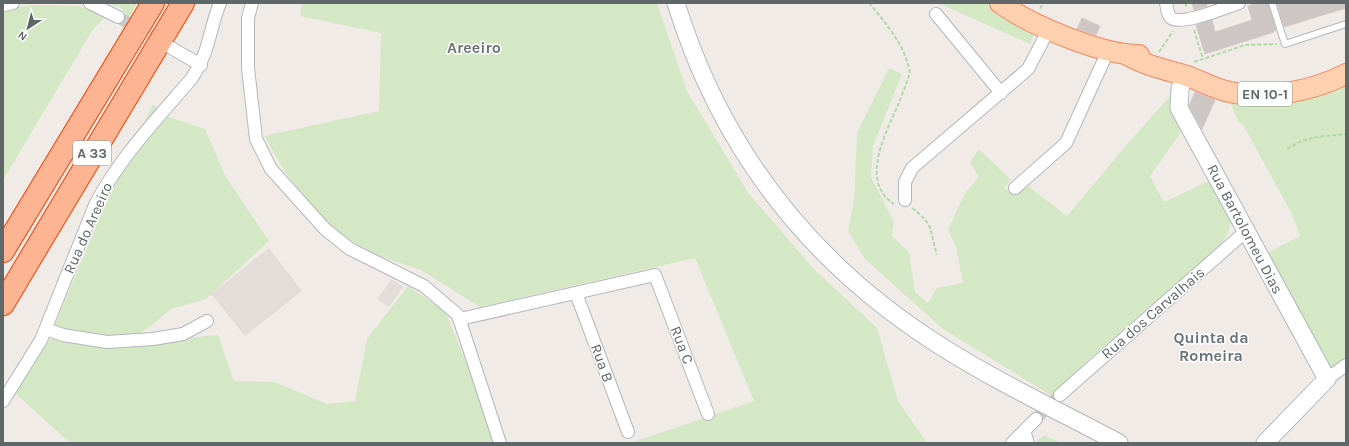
<svg xmlns="http://www.w3.org/2000/svg" width="1349" height="446" viewBox="0 0 1349 446" font-family="Karla,sans-serif">
<rect width="100%" height="100%" fill="#f1ebe8"/>
<path fill="#e4dcd9" d="M269 248 302 291 245 336 211 294Z
M392 279 403 287 389 307 377 299Z"/>
<path fill="#d4e8c5" d="M103 3H137L129 18 120 7Z
M302 3H657L687 91 749 194 813 268 877 328 898 401 927 443H630L754 401 695 258 480 307 421 270 373 254 329 227 285 172 264 136 379 111 381 33 300 16Z
M938 3H987L1000 13 1036 30 1030 44Z
M33 5 80 6 105 17 92 31 3 180V9Z
M889 68 902 74 873 146 871 177 894 222 892 236 909 252 915 292 928 303 937 288 963 283 956 247 948 230 965 193 979 177 970 162 979 149 1011 180 1004 188 1016 195 1028 186 1067 216 1129 142 1172 94 1180 120 1181 132 1150 176 1164 202 1211 180C1227 207 1240 214 1222 244L1087 361 1052 396 943 329 865 259 848 231 854 200 857 133Z
M1346 82V358L1329 371 1263 255 1300 236 1292 214 1242 123 1240 124 1226 94Z
M153 104 169 117 205 129 226 177 269 241 206 299 171 309 151 326 133 337 86 335 53 329 101 215Z
M408 286 445 311 484 406 495 443H70L15 393 52 336 112 345 218 335 234 381 274 382 327 404 355 401 367 339Z
M1044 435 1061 443H1035Z"/>
<path fill="#ccc6c5" stroke="#d6cac6" d="M1192 3H1206L1207 6 1194 10Z
M1257 3H1268L1276 30 1274 31V32L1205 54 1196 25 1212 20 1215 32 1252 20 1248 6Z
M1277 3H1346V8L1284 27Z
M1082 18 1100 26 1096 35 1077 29Z
M1195 92 1215 100 1202 129 1189 106Z"/>
<g fill="none" stroke-linecap="round" stroke-linejoin="round">
<path stroke="#cccac8" stroke-width="12" stroke-dasharray="12 6" stroke-linecap="butt" d="M118 17 165 44
M1036 419 1060 395"/>
<g stroke="#b3b8ba" stroke-width="8">
<path id="lane" d="M1272 3 1285 44 1346 24"/>
</g>
<g stroke="#b3b8ba" stroke-width="14">
<path id="street" d="M90 3 118 17
M252 3 248 18V68L256 139 271 169 325 229 350 249 424 286 458 315 500 443
M1166 3C1167 8 1167 14 1171 18 1182 26 1226 7 1239 3
M3 5 13 3
M936 14 1001 93
M166 45 201 65
M1015 188 1066 143 1108 51
M905 200V182L912 168 1028 69 1049 29
M576 293 628 432
M460 319 655 275 708 414
M46 329 63 335 107 342 153 339 183 334 207 321
M1327 379 1346 365
M1060 395 1245 232
M3 401 41 340 95 205C120 157 157 119 192 78 210 51 209 30 220 3
M1024 431 1028 443
M1012 443 1036 419"/>
</g>
<g stroke="#b2b8ba" stroke-width="19">
<path id="secondary" d="M676 3C721 149 810 263 939 345 997 382 1059 411 1119 443
M1184 75 1180 89 1179 108 1327 379 1265 443"/>
</g>
<g stroke="#f18a60" stroke-width="22">
<path id="primary" d="M1000 3C1030 25 1102 55 1139 55
M1127 55C1147 66 1163 69 1184 75 1200 80 1214 89 1230 92 1268 100 1312 91 1346 74"/>
</g>
<g stroke="#f84101" stroke-width="24">
<path id="highway" d="M3 251 153 3
M3 304 183 3"/>
</g>
<path stroke="#b0daa8" stroke-width="2" stroke-dasharray="4 2" stroke-linecap="butt" d="M869 3C886 23 906 47 910 73 906 84 902 95 898 105 886 133 859 181 894 204
M1185 3 1187 8
M1040 9 1043 3
M1194 30 1203 59
M1159 52 1173 31
M1194 62 1245 45 1277 44
M1287 149C1309 135 1321 137 1346 134
M912 208C935 225 929 230 937 255"/>
<use href="#lane" stroke="#fff" stroke-width="6"/>
<use href="#street" stroke="#fff" stroke-width="12"/>
<use href="#secondary" stroke="#fff" stroke-width="17"/>
<use href="#primary" stroke="#ffd0af" stroke-width="20"/>
<use href="#highway" stroke="#fdb493" stroke-width="22"/>
</g>
<g text-anchor="middle" stroke-width="3" stroke-linejoin="round" paint-order="stroke">
<g fill="#fff" stroke="#8f9595" stroke-width="1">
<rect x="1238" y="82" width="54" height="24" rx="3"/>
<rect x="73" y="141" width="38" height="24" rx="3"/>
</g>
<g font-size="14" font-weight="bold" fill="#5f6768">
<text x="1265" y="99">EN 10-1</text>
<text x="92" y="158">A 33</text>
</g>
<g font-size="15" fill="#5f6768" stroke="#fff">
<text transform="translate(88 228) rotate(-66)" y="5">Rua do Areeiro</text>
<text transform="translate(1245 229) rotate(62)" y="5">Rua Bartolomeu Dias</text>
<text transform="translate(1153 313) rotate(-41)" y="5">Rua dos Carvalhais</text>
<text transform="translate(682 345) rotate(69)" y="5">Rua C</text>
<text transform="translate(602 363) rotate(70)" y="5">Rua B</text>
</g>
<g font-size="16" font-weight="bold" fill="#6b7475" stroke="#fff">
<text x="474" y="53">Areeiro</text>
<text x="1211" y="343">Quinta da<tspan x="1211" dy="18">Romeira</tspan></text>
</g>
</g>
<rect width="1349" height="446" fill="none" stroke="#5f6768" stroke-width="8"/>
<g transform="translate(28 28) rotate(216)" stroke="#ffffff" stroke-width="3" paint-order="stroke">
<path d="M0-3L7 15L0 10L-7 15Z" fill="#5f6768"/>
<text y="-6" font-size="11" font-weight="bold" text-anchor="middle" fill="#5f6768">N</text>
</g>
</svg>
